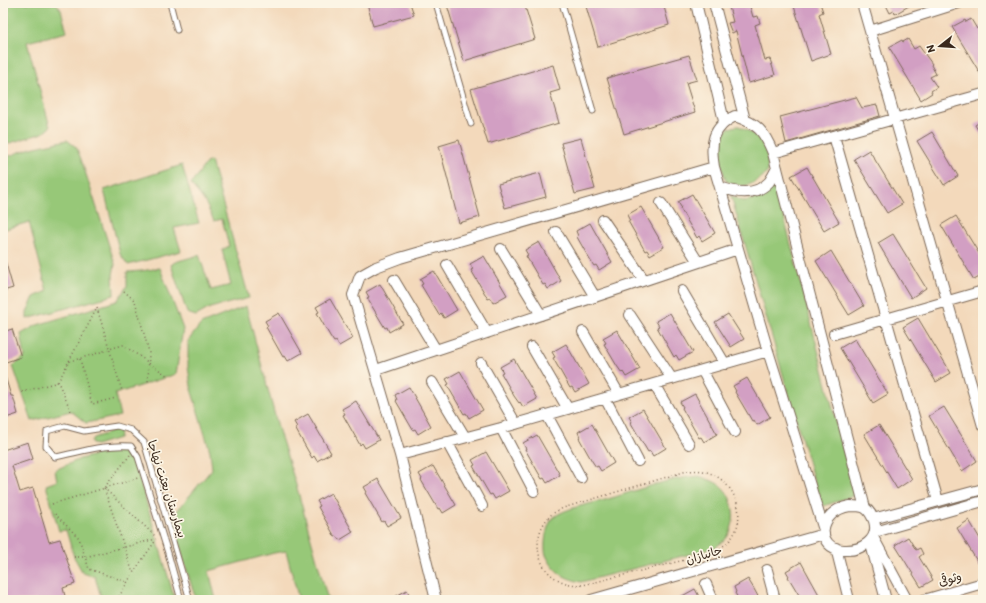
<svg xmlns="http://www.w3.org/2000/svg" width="986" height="603" viewBox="0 0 986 603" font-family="Itim,'Playpen Sans Arabic',sans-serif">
<rect width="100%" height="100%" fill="#fcf5e5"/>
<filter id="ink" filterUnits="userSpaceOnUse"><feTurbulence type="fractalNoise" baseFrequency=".025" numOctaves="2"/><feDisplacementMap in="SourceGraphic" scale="8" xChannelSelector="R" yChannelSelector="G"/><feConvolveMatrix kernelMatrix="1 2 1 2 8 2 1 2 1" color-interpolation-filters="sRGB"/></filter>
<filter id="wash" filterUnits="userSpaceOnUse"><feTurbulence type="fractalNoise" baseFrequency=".012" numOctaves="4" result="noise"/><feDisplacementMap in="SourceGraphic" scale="16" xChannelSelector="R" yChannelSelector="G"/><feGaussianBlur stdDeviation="0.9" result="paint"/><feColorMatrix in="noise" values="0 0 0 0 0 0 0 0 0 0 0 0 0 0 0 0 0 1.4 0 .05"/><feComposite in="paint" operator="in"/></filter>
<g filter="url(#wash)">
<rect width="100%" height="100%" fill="#f3d9bb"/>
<path fill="#97c878" stroke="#69794b" d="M3 3H56L61 10 67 32 27 42 50 127 43 133 3 145Z
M739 126C762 137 770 147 767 173 753 185 744 190 726 181 722 167 712 138 729 128 732 127 736 126 739 126Z
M67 140 76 147 81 159 115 264 113 275 114 295 27 319V312L34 297 47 291 29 222 3 230V158L31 148Z
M211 161 249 298 210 308 196 316 187 313 171 265 175 262 199 255 211 290 231 285 222 250 229 246 222 219 214 221 205 202 191 184 206 163Z
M182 165 199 223 174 228 181 251 128 265 120 254 104 190Z
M775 182 855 495 824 506 820 502 731 196C735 197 739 200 743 201 756 201 768 191 775 182Z
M160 268 183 329 176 374 115 394 120 416 86 423 71 411 32 421 13 366 25 357 21 334 37 325 117 301 127 286V272L141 271Z
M246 306 279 431 297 488 328 600H299L286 551 274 553 209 571 216 600H196L176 535V512L212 469 210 451 192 392 188 367V341L201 324Z
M117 430 120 432 119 438 96 445 92 444 91 441 93 438Z
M117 449 128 451 139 477 175 600H102L95 577 83 573 74 557 66 530 59 531 46 485 57 481 55 470 80 459Z
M699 476C707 479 718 482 724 489 736 503 737 527 724 541 721 543 717 546 714 548L581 582C563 578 554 572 546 555 543 547 546 525 553 518 564 508 590 504 605 500 636 491 667 478 699 476Z"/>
<g id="blocks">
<path fill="#d29fc3" d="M367 3H410L414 15 373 26Z
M453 3H524L535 39 464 61 447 5Z
M585 3H663L669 25 598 47Z
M728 3H749L753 17 758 16 760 23 755 25 765 60 770 59 775 75 749 83 736 31 732 33 728 23 733 22Z
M793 3H820L823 12 819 14 831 54 811 61Z
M885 3H914L895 14 894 11 890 13Z
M971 19 977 29 983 25V78L952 27 965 20 966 22Z
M908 39 914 49 919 46 932 64 931 65 936 74 930 77 937 87 931 91 932 93 921 100 889 47 902 40 903 42Z
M689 55 697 80 686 83 695 112 624 134 607 78Z
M553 65 560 90 550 93 559 123 488 144 471 89Z
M856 97 862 108 877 105 880 116 786 143 780 117Z
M983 120V138L975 125Z
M932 132 958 176 944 185 917 141Z
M581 138 595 189 575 194 561 143Z
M459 140 480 217 459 223 439 146Z
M869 150 902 204 887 213 854 159Z
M807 167 839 222 824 231 791 176Z
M540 173 546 197 505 208 498 184Z
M692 194 715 233 702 241 699 236 697 238 680 208 681 207 678 202Z
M641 207 664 247 650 255 647 250 645 251 628 221H630L627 215Z
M956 216 983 260V275L974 280 941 225Z
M590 223 612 262 599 270 596 265 594 266 590 260 577 237 578 236 576 231Z
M893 234 926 288 911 298 878 243Z
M539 242 561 281 548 289 545 284 543 285 526 256 528 255 525 250Z
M831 251 864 306 849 315 816 261Z
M484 256 507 295 493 303 490 298 488 299 471 270 473 269 470 264Z
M3 260H5L13 288 3 291Z
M434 271 457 310 444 318 441 313 439 315 421 285 423 284 420 279Z
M380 284 403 324 389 332 387 327 385 328 367 298 369 297 366 292Z
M330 299 353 338 339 346 336 341 334 342 330 336 317 313 319 312 316 307Z
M279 313 302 353 288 361 285 356 283 357 279 350 266 327 268 326 265 321Z
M670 313 693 352 679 360 676 355 674 357 657 327 659 326 656 321Z
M728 314 744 339 731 347 715 322Z
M918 318 951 373 936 382 903 327Z
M12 329 21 357 3 363V332Z
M617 330 640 369 626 377 623 372 622 373 617 366 604 344 606 343 603 338Z
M855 339 888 394 873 403 840 348Z
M566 344 589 384 575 392 572 387 570 388 553 358 555 357 552 352Z
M514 359 537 399 523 407 520 402 519 403 514 396 501 373 503 372 500 367Z
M460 371 483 410 469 418 466 413 464 414 447 385 449 384 446 379Z
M5 376 11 396H13L18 414 3 419V377Z
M747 378 770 417 757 425 754 420 752 421 748 414 735 392 736 391 733 386Z
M409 387 431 426 418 434 415 429 413 430 396 401 397 400 395 395Z
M695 394 717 434 704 442 701 437 699 438 682 408 683 407 680 402Z
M356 401 379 440 365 448 362 443 360 445 343 415 345 414 342 409Z
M944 407 977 461 962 471 929 416Z
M643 409 666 448 653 456 650 451 648 452 631 423 632 422 629 417Z
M308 414 331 453 317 461 314 456 312 458 295 428 297 427 294 422Z
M592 424 614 463 601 471 598 466 596 467 592 461 579 438 580 437 578 432Z
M879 425 912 479 897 489 864 434Z
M537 435 560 475 547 483 544 478 542 479 538 472 525 449H526L523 443Z
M28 442 33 459 12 466 20 492 33 488 49 542 60 539 75 584 63 588 66 600H3V450Z
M486 452 509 491 495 499 492 494 490 495 473 466 475 465 472 460Z
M433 466 456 505 443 513 440 508 438 509 434 502 421 480 422 479 419 474Z
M378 479 401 518 387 526 384 521 382 522 365 493 367 492 364 487Z
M331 493 353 532 340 540 337 536 335 537 318 507 320 506 317 501Z
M969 520 983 544V571L957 528Z
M908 537 916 550 920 548 923 554 919 557 933 580 921 587 895 545Z
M801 562 817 591 822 600H802L790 580 788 577 789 576 786 571Z
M748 579 754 589 760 600H739L735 593 736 592 734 587Z
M695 589 701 600H675Z
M407 590 412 600H389Z"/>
</g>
</g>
<g filter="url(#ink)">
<use href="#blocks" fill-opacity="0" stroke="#7b6755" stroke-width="1"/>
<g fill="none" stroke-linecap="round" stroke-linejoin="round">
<g stroke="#7b6755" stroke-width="7">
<path id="lane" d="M170 3 177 30
M436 3 471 124
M562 3 593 111
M181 600 168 553 138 457 131 446C104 444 81 452 55 457L46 446 47 431 65 426 84 431 117 426 131 430 144 442 190 600"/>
</g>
<g stroke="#7b6755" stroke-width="12">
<path id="street" d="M696 3 724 121
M714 3 745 120
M862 3 983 426
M870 31 959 3
M834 136 938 501
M773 153 983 94
M720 187C736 193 756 196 769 182 772 178 775 172 777 168
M661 203 698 262
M603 220 644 280
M556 232 595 297
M501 249 541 315
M447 265 487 333
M394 280 436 350
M682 291 725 364
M630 315 672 379
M583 332 619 394
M834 334 983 291
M532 347 568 409
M481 363 516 424
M376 370 738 249
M702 370 735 432
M432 382 465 437
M654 384 689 444
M605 398 638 461
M547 415 581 478
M501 428 534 491
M447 442 482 506
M400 455 501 428 768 351
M850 506C855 506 861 506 865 508 870 511 872 516 874 521 880 540 861 551 844 550 815 549 817 511 850 506Z
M873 519 983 489
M823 527 768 351 714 167C710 144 712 127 735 116 758 124 764 131 773 153L865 508
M875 532 983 501
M873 537 907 600
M870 541 886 600
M836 548 849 600
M767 570 775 600
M706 584 713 600
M436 600 400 455 353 295 360 276 376 267 400 258 714 167
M591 600 824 534
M924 600 983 583"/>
</g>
<path stroke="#7b6755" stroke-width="1.5" stroke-dasharray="1 3" stroke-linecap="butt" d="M124 291 135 301 149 352 148 383
M97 308 122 391
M80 359 92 404 116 398
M69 361C88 357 105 350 123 345L168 376
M58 382 97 308
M22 392 58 382 71 411
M130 455 104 488 133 573
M687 471C692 471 698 470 703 471 733 477 751 516 729 541 722 548 715 551 705 555L583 585C574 585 566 584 559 580 534 568 531 532 552 514 555 512 559 510 563 508Z
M104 488 155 536
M52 504 138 478
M55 514 79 538 89 569 127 582
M74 557H85L156 539
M117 600 133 573 156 540"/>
<use href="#lane" stroke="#fff" stroke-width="5"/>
<use href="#street" stroke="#fff" stroke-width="10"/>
</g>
</g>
<g text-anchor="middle" stroke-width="3.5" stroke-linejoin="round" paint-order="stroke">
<g font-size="12" fill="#3b2a1e" stroke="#fcf5e5">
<text transform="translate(167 489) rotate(72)" y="4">بیمارستان بعثت نهاجا</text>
<text transform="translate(704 555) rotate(-16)" y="4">جانبازان</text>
<text transform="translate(950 579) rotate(-16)" y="4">وثوقی</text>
</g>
</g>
<rect width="986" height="603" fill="none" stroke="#fcf5e5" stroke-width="16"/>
<g transform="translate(940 46) rotate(253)" stroke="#fcf5e5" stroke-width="3" paint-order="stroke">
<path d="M0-3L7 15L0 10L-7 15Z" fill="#3b2a1e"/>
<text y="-6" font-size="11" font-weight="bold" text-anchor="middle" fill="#3b2a1e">N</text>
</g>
</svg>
